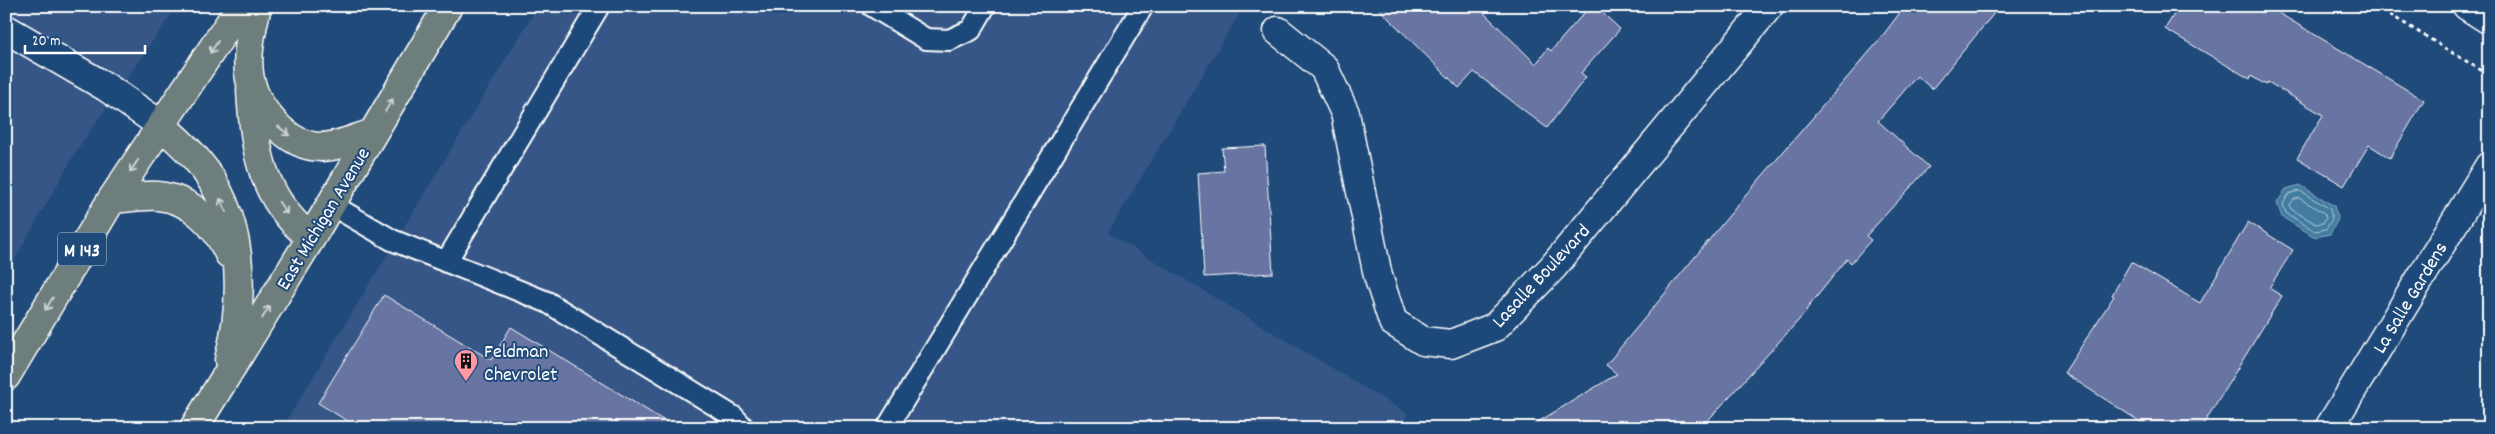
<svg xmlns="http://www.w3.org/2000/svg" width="2495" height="434" viewBox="0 0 2495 434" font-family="Dekko,sans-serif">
<rect width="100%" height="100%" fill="#1f4a7a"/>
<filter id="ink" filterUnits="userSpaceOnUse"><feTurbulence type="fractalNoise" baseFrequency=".02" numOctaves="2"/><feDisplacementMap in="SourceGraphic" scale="10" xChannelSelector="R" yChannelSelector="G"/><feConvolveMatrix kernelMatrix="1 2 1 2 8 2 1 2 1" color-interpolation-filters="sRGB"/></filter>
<g filter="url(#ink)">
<path fill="#355786" d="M6 6H177L77 150 6 275Z
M538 6H1244L1108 233 1408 414 1400 428H282Z"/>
<path fill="#437ba0" stroke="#8eb0c6" d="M2300 185 2334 206 2338 219 2330 234 2315 237 2282 217 2277 203 2286 189Z"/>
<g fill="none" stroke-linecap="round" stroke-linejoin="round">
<path stroke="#b4cad9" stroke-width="1" d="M2300 191 2330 209 2332 219 2326 229 2315 231 2286 213 2283 204 2289 194Z
M2299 198 2324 213 2326 218 2323 223 2316 224 2291 209 2290 205 2293 200Z"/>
</g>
<path fill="#6775a2" stroke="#fff" d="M1376 6H1477L1536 64 1548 48 1551 51 1590 6H1595L1620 29 1581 73 1586 77 1547 128 1474 72 1459 88Z
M1905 6H2000L1932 89 1917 76 1878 121 1929 167 1866 236 1871 240 1851 263 1847 259 1806 310 1807 311 1701 428H1528L1617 374 1606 365 1746 195 1877 43Z
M2179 6H2267L2424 100 2390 158 2369 145 2344 186 2297 158 2323 115 2268 82 2266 85 2251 76 2250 79 2165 29Z
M1265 146 1273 273 1204 277 1198 173 1224 171 1222 148Z
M2248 222 2293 250 2269 288 2282 296 2201 428H2150L2064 373 2114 296 2112 295 2131 262 2200 303Z
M384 295 491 360 511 327 676 428H359L318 403Z"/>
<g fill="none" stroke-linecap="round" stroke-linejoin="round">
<g stroke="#fff" stroke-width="24">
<path id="lane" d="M872 6 926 39 949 40 971 30 985 6
M330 204 392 240 547 302 734 417 744 428
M446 262 599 6
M887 428 1143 6"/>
</g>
<g stroke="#fff" stroke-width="31">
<path id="street" d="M2467 6 2489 20
M6 29 106 87 161 125
M1278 31 1324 68 1345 113 1378 276 1393 322 1423 341 1451 344 1495 327 1553 267 1769 6
M2329 428 2489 166"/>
</g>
<g stroke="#fff" stroke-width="31">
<path id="primary" d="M257 6C252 28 245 57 250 79 256 109 288 147 321 147 338 147 356 138 373 133
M251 90C254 150 262 199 311 238
M161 125C173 136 186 147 197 160 244 215 246 293 229 360
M112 199C127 198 143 195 158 196 192 199 216 225 229 254
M6 376 112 199 241 6
M194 428 311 238 448 6"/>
</g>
<path stroke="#fff" stroke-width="3" stroke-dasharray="4 4" stroke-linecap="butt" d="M2376 6 2489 75"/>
<use href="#lane" stroke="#1f4a7a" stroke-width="20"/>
<use href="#street" stroke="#1f4a7a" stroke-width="28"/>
<use href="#primary" stroke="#6d7e7c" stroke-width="28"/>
</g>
<defs><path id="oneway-shaft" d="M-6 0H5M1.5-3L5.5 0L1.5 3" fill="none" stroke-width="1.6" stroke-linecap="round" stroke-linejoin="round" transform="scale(1.25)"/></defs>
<g stroke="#ccd2d1">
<use href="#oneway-shaft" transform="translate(214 47) rotate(124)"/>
<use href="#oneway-shaft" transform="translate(389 105) rotate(-59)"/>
<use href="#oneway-shaft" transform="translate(284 131) rotate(38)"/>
<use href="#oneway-shaft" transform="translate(134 166) rotate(124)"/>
<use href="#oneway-shaft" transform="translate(223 205) rotate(-114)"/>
<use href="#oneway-shaft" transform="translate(283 208) rotate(55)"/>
<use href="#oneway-shaft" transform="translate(49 304) rotate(121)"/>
<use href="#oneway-shaft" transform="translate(266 312) rotate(-59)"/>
</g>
</g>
<defs>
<g id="building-pin" transform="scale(1.25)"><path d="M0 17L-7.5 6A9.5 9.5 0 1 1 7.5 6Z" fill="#ff9aa2" stroke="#1f4a7a"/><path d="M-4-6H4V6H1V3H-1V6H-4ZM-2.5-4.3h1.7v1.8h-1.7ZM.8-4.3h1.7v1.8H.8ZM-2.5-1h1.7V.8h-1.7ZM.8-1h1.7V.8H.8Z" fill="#111"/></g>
</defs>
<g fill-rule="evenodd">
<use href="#building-pin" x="466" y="361"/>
</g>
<g text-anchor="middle" stroke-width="4" stroke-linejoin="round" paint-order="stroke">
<rect fill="#1f4a7a" stroke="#bcc9d7" stroke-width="1" x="58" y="232.5" width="48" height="33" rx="4"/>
<g font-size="19" font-weight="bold" fill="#fff">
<text x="82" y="256">M 143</text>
</g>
<g font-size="20" fill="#fff" stroke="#1f4a7a">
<text transform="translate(322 218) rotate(-59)" y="7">East Michigan Avenue</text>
<text transform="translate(1540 275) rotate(-47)" y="7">Lasalle Boulevard</text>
<text transform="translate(2409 297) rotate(-59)" y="7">La Salle Gardens</text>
</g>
<g font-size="20" fill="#fff" stroke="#1f4a7a" text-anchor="start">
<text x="484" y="357">Feldman<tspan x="484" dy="23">Chevrolet</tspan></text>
</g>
</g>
<rect width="2495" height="434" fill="none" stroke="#1f4a7a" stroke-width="25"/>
<rect x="12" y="12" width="2470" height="409" fill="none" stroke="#fff" stroke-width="2" filter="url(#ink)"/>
<path d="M25 45v8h120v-8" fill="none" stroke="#ffffff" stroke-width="2.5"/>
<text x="32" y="45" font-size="15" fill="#ffffff" stroke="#1f4a7a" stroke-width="4" paint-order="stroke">20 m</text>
</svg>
